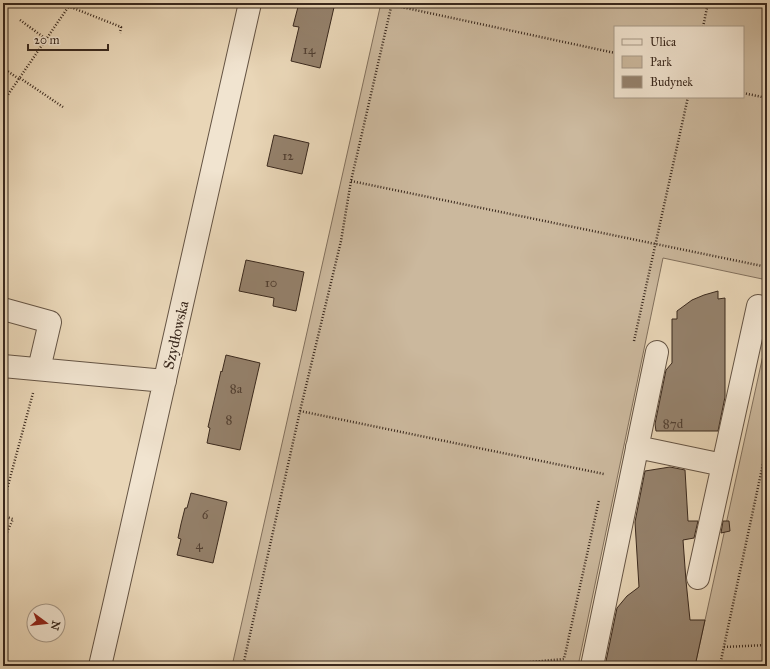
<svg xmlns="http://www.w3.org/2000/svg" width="770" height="669" viewBox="0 0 770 669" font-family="'IM FELL Great Primer',serif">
<rect width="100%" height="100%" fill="#e9d6b7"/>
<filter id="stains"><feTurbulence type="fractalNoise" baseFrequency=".005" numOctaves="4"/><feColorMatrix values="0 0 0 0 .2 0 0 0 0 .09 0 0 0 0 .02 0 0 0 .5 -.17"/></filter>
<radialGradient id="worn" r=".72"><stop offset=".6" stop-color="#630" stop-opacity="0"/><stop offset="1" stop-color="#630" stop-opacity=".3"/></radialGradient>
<path fill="#cbb89d" stroke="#82705d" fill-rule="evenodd" d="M381 3H767V280L663 258 578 666H232ZM615 27H743V97H615Z
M767 337V663L695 666Z"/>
<path fill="#95826d" stroke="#39281d" d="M299 3H335L320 68 291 61 299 27 293 26Z
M274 135 309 143 302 174 267 166Z
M246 260 304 272 296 311 273 306 274 298 239 291Z
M718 291V299L725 298V397L718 431H656L655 424 666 370 672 363V319H677V311L692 300 704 295Z
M226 355 260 363 240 450 207 443 210 428 208 427 221 371 222 372Z
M670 467 685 470 688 521H698L694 538 683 540 686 581 690 620H705L695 666H605L617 608 627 596 639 587 635 522 645 471Z
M191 493 227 502 213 563 177 555 181 539 178 538 181 524 185 508H187Z
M723 521H729L730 531 721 533Z"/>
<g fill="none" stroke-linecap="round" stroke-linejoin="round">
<g stroke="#655444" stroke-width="24">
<path id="minor" d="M3 309 50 322 39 369
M3 366 165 381
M637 447 723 465
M698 578 758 306
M100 666 115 601 250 3
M592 666 657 352"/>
</g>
<path stroke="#39281d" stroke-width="2.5" stroke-dasharray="1 2" stroke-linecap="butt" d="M392 5 615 53
M68 6 121 27 120 33
M20 20 46 39
M703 27 708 3
M3 68 19 79
M20 78 63 107
M743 93 767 98
M3 102 71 3
M351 181 767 267
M634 341 688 97
M300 411 604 474
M3 504 33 393
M3 516 13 519 3 541
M724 647 767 645
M720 665 767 445
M243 666 300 411 341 241 351 181 392 3
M485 666 564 659 599 500"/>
<use href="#minor" stroke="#f1e4d0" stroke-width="22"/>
</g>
<g text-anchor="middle" stroke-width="4" stroke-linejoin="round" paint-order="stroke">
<g font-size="13" fill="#503e31">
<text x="309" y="54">14</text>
<text x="288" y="160">12</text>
<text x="271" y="287">10</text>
<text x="236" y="393">8a</text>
<text x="229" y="424">8</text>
<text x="673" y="428">87d</text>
<text x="205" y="519">6</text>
<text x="199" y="549">4</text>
</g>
<g font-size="15" fill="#39281d" stroke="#f1e4d0">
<text transform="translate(176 335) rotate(-77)" y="5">Szydłowska</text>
</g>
</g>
<rect width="770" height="669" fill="none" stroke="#e9d6b7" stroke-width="16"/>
<rect x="4" y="4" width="762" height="661" fill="none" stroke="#39281d" stroke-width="2"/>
<rect x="8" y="8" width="754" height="653" fill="none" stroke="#39281d"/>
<rect x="614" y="26" width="130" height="72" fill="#f1e4d0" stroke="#a79988"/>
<rect x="622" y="39" width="20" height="6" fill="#f1e4d0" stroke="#a79988"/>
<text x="650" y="46" font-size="12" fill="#39281d">Ulica</text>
<rect x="622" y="56" width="20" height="12" fill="#cbb89d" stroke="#a79988"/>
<text x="650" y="66" font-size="12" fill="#39281d">Park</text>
<rect x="622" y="76" width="20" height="12" fill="#95826d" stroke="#a79988"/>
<text x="650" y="86" font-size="12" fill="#39281d">Budynek</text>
<g transform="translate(46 623) rotate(105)"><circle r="19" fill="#f1e4d0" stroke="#a79988"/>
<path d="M0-3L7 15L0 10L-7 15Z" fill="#8f2418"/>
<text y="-6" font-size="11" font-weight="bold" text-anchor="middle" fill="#39281d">N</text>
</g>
<path d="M28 44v6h80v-6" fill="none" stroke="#39281d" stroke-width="2"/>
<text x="34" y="44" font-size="12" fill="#39281d" stroke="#f1e4d0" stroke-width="3" paint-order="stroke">20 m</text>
<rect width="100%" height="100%" filter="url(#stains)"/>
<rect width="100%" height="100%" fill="url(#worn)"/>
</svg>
